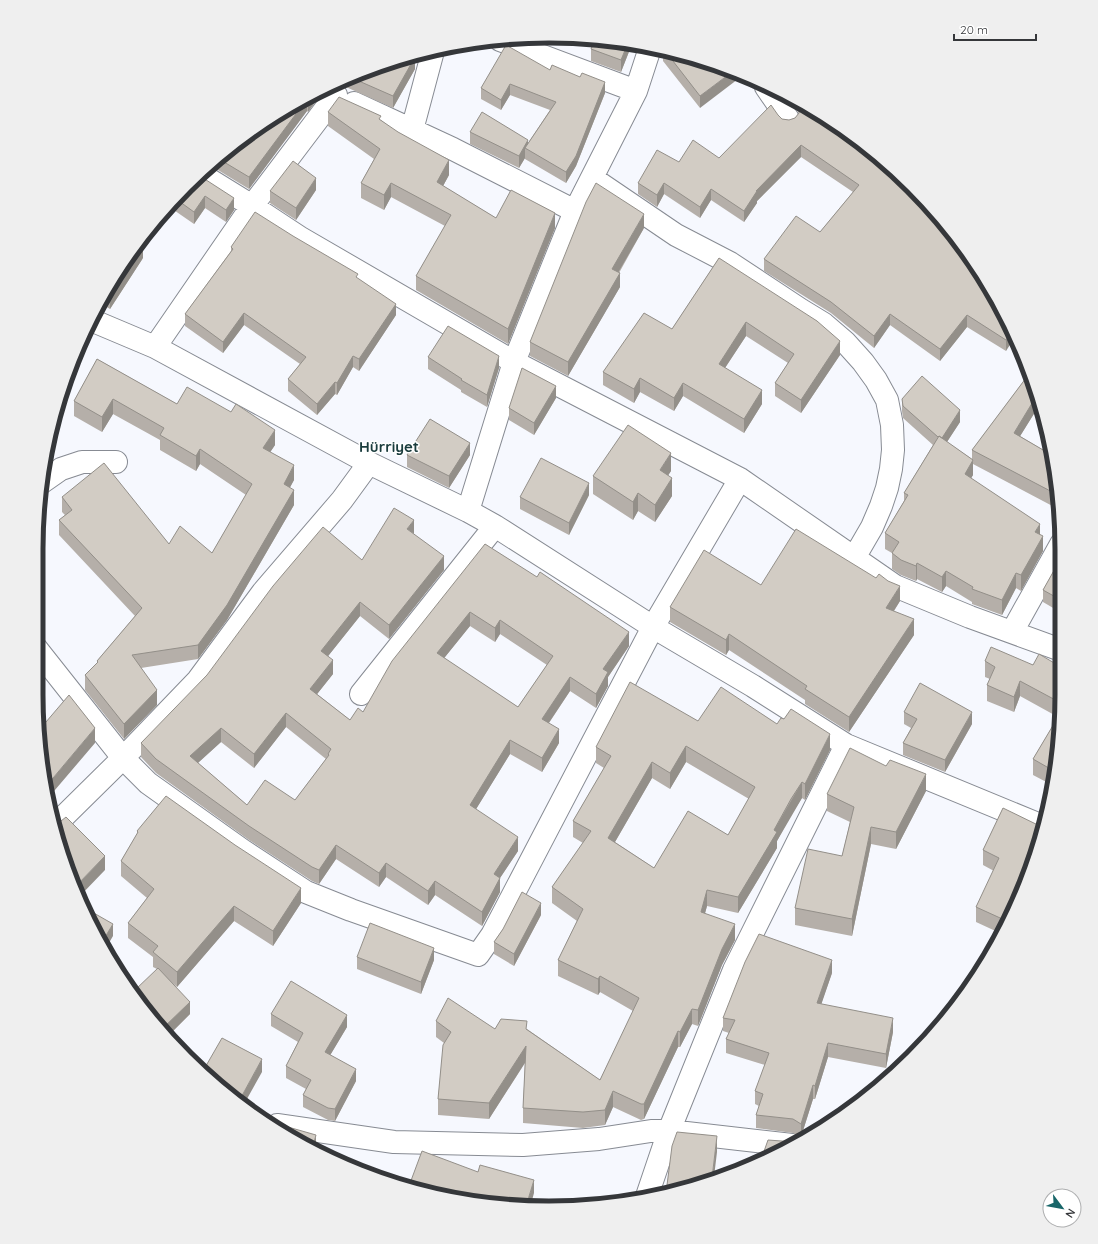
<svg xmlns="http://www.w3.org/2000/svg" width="1098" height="1244" viewBox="0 0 1098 1244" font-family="Quicksand,sans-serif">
<rect width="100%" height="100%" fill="#f6f8fe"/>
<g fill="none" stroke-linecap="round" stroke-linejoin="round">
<g stroke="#878b93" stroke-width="24">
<path id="minor" d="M500 40 636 91
M766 87 788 119
M354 103 453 149 575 211
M412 130 433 51
M202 175 252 206 299 237 514 362 740 479 895 586 970 617 1061 650
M592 178 676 235 730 263 801 310 824 324 845 342 863 362 876 380 887 400 892 425 893 450 891 469 887 488 881 506 872 527 854 558
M91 320 155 347 369 463 468 511 495 526 653 627 753 686 846 745 1045 827
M155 347 252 206 336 95
M41 483 61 469 82 462H116
M468 511 514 362 575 211 636 91 650 48
M1012 632 1061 544
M36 648 123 758 148 783 242 850 306 892 351 910 478 955 492 935 653 627 740 479
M361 694 495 526
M53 827 123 758 198 680 263 592 342 500 369 463
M277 1125 394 1142 523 1145 599 1139 651 1131H669L792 1145
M647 1196 669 1131 734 970 846 745"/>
</g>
<use href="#minor" stroke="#fff" stroke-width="22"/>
</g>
<path fill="#b5afa9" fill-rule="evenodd" d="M632 44 621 72 591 61V49Z
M663 51 714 63 700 108 663 61Z
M412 55 415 69 393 108 337 83Z
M550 70 605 93 576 166 566 183 525 159V158L519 168 470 144V132L528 143 550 110 510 95 501 110 481 99V88Z
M316 93V101L308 112 307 111 249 189 213 167V164L237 142Z
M788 97 805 105 1009 322 1006 351 967 327 940 361 890 325 874 348 831 313 764 271V259L820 232 853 192 801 157 757 201V203L744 222 711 200 700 218 664 194 657 207 638 194V183L679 162 719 158 778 115 782 119 789 120 795 118 799 113 798 112Z
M328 112 381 120 449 175 443 186 496 218 555 228 508 344 416 290V276L445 226 391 197 384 210 361 198V183L374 159 328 126Z
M200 176 234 210 226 222 205 208 194 224 168 206Z
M316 190 296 220 270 203V191Z
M644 228 619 273 620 287 568 376 530 356V342Z
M231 247 358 279 396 315 359 371 353 367 337 395 335 394 317 415 288 391V379L300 364 244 325 223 353 185 326V314L231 251Z
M143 258 110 309 100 303 105 292Z
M719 258 840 355 801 413 775 396V383L788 363 746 336 725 368 762 404 744 433 683 396 674 411 640 392 634 403 603 385V372L672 329Z
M428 357 499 368 487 407 461 392V390L428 369Z
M97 359 177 404 275 445 270 452 294 480 289 488 294 505 227 620 198 659 141 668 157 705 124 739 85 690V675L97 663V661L135 616 59 535V520L65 515 62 512V497L169 544 212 553 246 495 200 464 196 471 160 450V440L113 414 102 432 74 416V401Z
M1029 374 1040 404 1020 436 1050 454 1051 453 1060 510 973 464V475L971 478 1040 535 1043 551 1021 591 1016 588 1002 615 972 604V602L946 586 942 592 917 579 916 581 901 575 892 569V553L885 549V533L904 501V493L933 445 903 418 902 411V399L960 422 947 442 972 459V450Z
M556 398 534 435 509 420V408Z
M407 455H470L449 488 407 467Z
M671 471 668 475 672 496 655 522 638 511 633 520 593 494V476Z
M589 495 569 535 520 509V497Z
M414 534 444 570 389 639 360 616 328 656 333 674 317 694 350 720 363 712 485 544 629 646 608 677V686L596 708 570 691 549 723 559 743 542 772 510 754 476 809 518 851 500 878V892L482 926 435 895 428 905 386 877 379 887 336 859 319 884 312 881 249 840 156 773 141 757V743L362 560ZM470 626 495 642 500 634 547 665 518 707 444 658ZM286 727 326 759 295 800 247 805 198 763 221 742 254 768Z
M1061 558V632L1057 629V617L1060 612 1043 602V590Z
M761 585 900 601 894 611 914 635 849 732 805 704V700L729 650 726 655 670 622V607Z
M985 661 1061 667V729L1052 785 1033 775V759L1058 717 1020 696 1014 712 987 701V685L990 679 985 677Z
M904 712 972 724 945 772 903 755V743L911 728 904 724Z
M698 721 777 724 830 750 805 800 802 798 791 815 777 841V848L738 913 707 906 705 913 735 940 722 965 698 1026 692 1024 680 1047H678L644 1119 641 1120 613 1107 605 1125 583 1128 523 1123V1108L525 1063 489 1119 438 1115V1099L444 1043 436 1037V1021L495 1029H527L600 1080 633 1011 600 992 598 995 558 976V960L577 921 552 903V887L583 843 573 837V821L604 768 596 763V747ZM686 762 749 799 728 835 654 868 615 842 652 778 670 789Z
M926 791 896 849 871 844 852 936 795 925V908L842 856 850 822 827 811V794Z
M1003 808 1009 922 1002 934 976 922V907L994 871 983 865V850Z
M137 831 301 903 273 946 234 921 177 987 170 981 190 1014 167 1037 163 1033 157 969 153 967V957L128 938V923L147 898 121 876V861L137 834Z
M541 915 514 966 494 954V942L503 929Z
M357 957 434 960 421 994 357 969Z
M832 973 821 1004 893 1032 886 1068 828 1057 815 1099H813L801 1137 793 1133 756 1128V1115L759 1106 755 1104V1091L765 1065 726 1053V1039L729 1033 723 1031V1018Z
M271 1014 347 1027 330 1055 356 1081 335 1121 328 1120 303 1107V1095L306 1089 286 1078V1066L298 1042 271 1026Z"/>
<path fill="#938f89" d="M628 43 632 44 621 72V60Z
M415 57V69L393 108V96Z
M732 72 742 76 700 108V96Z
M605 82V93L576 166 566 183V172Z
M510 84V95L501 110V100Z
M316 93V101L308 112V100L310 96Z
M307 99V111L249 189V177Z
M528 140V150L525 148V158L519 168V156Z
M801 145V157L757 201V203L744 222V211L756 191Z
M449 160V175L437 197V182Z
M316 178V190L296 220V208Z
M391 183V197L384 210V195Z
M664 183V194L657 207V195Z
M711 189V200L700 218V207Z
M205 196V208L194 224V212Z
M234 198V210L226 222V210Z
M555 213V228L508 344V329Z
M644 214V228L612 283V269Z
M143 246V258L110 309V297Z
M620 273V287L568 376V362Z
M396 304V315L359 371V359Z
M244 313V325L223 353V342Z
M890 314V325L874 348V336Z
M967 315V327L940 361V349Z
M746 322V336L719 377V364Z
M1012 330 1015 337 1006 351V340Z
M840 341V355L801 413V400Z
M353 356V367L337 395V383Z
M499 356V368L487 407V395Z
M640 378V392L634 403V389Z
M335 382V394L317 415V404Z
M683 383V396L674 411V398Z
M556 386V398L534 435V423Z
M762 390V404L744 433V419Z
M1037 395 1040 404 1014 446V433Z
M113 399V414L102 432V417Z
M960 410V422L941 451V439Z
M275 430V445L263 463V448Z
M470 443V455L449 488V476Z
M200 449V464L196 471V456Z
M671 453V471L660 488V470Z
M973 460V475L965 489V474Z
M294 465V480L284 499V484Z
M672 478V496L655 522V505Z
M589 483V495L569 535V523Z
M294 490V505L227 620 198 659V645Z
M638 493V511L633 520V502Z
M414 520V534L407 529Z
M1040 524V539L1035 532Z
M1043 536V551L1021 591V575Z
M444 556V570L389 639V625Z
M917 563V579L916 581V566Z
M946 571V586L942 592V577Z
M1016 573V588L1002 615V600Z
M900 586V601L886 623V608Z
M360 602V616L321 665V651Z
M470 612V626L437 667V653Z
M914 619V635L849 732V717Z
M500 620V634L495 642V628Z
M629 632V646L608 677V686L596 708V694L603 669Z
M729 634V650L726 655V640Z
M333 660V674L310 703V689Z
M570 677V691L542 733V719Z
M1020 681V696L1014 712V697Z
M157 690V705L124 739V724Z
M972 712V724L945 772V760Z
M286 713V727L254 768V754Z
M95 728V743L49 797 48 784Z
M221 728V742L190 770V756Z
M559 729V743L542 772V758Z
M830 734V750L805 800V784Z
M510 740V754L470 819V805Z
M686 746V762L670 789V773Z
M652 762V778L608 854V838Z
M926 774V791L896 849V832Z
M802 782V798L777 841V848L738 913V897L774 830Z
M871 827V844L852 936V919Z
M518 837V851L500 878V892L482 926V912L494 874Z
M336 845V859L319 884V870Z
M105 856V870L79 897 76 886Z
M386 863V877L379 887V873Z
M435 881V895L428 905V891Z
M301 888V903L273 946V931Z
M707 890V906L701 928V912Z
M541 903V915L514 966V954Z
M234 906V921L177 987V972Z
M113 924V936L106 948 102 942Z
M735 924V940L722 965 698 1026V1010L722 949Z
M434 948V960L421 994V982Z
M832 960V973L817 1017V1003Z
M600 976V992L598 995V979Z
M190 1002V1014L167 1037 161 1030Z
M692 1009V1024L680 1047V1032Z
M347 1015V1027L325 1064V1052Z
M893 1018V1032L886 1068V1054Z
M678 1031V1047L644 1119V1104Z
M828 1043V1057L815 1099V1086Z
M526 1046V1061L489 1119V1103Z
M262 1059V1072L243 1106 238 1103Z
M356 1069V1081L335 1121V1109Z
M813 1085V1099L801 1137V1124Z
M613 1091V1107L605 1125V1110Z
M316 1135V1148L313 1146Z
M717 1136V1152L714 1177 712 1178Z
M534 1180V1193L531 1204 527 1203Z"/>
<path fill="#d2ccc4" stroke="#938f89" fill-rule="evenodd" d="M595 40H616L628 43 621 60 591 49Z
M506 45 550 70 552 65 580 77 582 73 605 82 576 156 566 172 525 148 556 102 510 84 501 100 481 88Z
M666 52 714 63 732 72 700 96Z
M412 55 415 57 393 96 352 78Z
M310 96 308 100 307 99 249 177 219 159 237 142Z
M339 97 381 116 379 119 398 132 449 160 437 182 496 218 511 190 555 213 508 329 416 276 451 215 391 183 384 195 361 183 380 149 328 112Z
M799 102 805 105 881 159 916 198 918 196 956 237 1009 322 1012 330 1006 340 967 315 940 349 890 314 874 336 831 302 764 259 796 216 820 232 859 185 801 145 756 191H757L744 211 711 189 700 207 664 183 657 195 638 183 657 150 679 162 693 140 719 158 771 105 778 115 782 119 789 120 795 118 799 113 800 107Z
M482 112 528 140 519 156 470 132Z
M293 161 316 178 296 208 270 191Z
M200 176 234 198 226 210 205 196 194 212 176 199Z
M596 183 644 214 612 269 620 273 568 362 530 342 586 202Z
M255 212 293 236 358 274 356 277 396 304 359 359 353 356 337 383 335 382 317 404 288 379 306 357 244 313 223 342 185 314 233 249 231 247Z
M140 244 143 246 110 297 104 294Z
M719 258 817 321 840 341 801 400 775 383 794 354 746 322 719 364 762 390 744 419 683 383 674 398 640 378 634 389 603 372 644 313 672 329Z
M448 326 499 356 487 395 461 380 462 379 428 357Z
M97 359 177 404 187 387 231 412 236 404 275 430 263 448 294 465 284 484 294 490 227 605 198 645 132 655 157 690 124 724 85 675 98 662 97 661 142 608 59 520 72 510 62 497 104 463 169 544 180 526 212 553 252 484 200 449 196 456 160 435 164 428 113 399 102 417 74 401Z
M522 368 556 386 534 423 509 408Z
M1029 374 1037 395 1014 433 1050 454 1051 453 1058 495 972 450Z
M922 376 960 410 942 438 939 436 938 437 903 406 902 399Z
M430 419 470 443 449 476 407 455Z
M628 425 671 453 660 470 672 478 655 505 638 493 633 502 593 476Z
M939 436 973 460 965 474 1040 524 1035 532 1043 536 1021 575 1016 573 1002 600 972 589 973 587 946 571 942 577 917 563 916 566 901 560 892 553 899 542 885 533 908 495 904 493Z
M541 458 589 483 569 523 520 497Z
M394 508 414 520 407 529 444 556 389 625 360 602 321 651 333 660 310 689 350 720 358 708 363 712 392 661 485 544 537 577 540 572 629 632 603 669 608 672 596 694 570 677 542 719 559 729 542 758 510 740 470 805 518 837 494 874 500 878 482 912 435 881 428 891 386 863 379 873 336 845 319 870 312 867 249 826 156 759 141 743 207 675 273 586 323 527 362 560ZM470 612 495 628 500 620 553 656 518 707 437 653ZM286 713 331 749 328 754 329 755 295 800 265 780 247 805 190 756 221 728 254 754Z
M796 529 876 578 879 574 888 581 900 586 886 608 914 619 849 717 805 689 807 686 729 634 726 640 670 607 704 550 761 585Z
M1061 558V600L1043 590Z
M1061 611V620L1057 617Z
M991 647 1033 665 1039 654 1061 667V703L1020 681 1014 697 987 685 995 667 985 661Z
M630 682 698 721 721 687 777 724 781 718 784 719 791 709 830 734 805 784 802 782 791 799 774 830 777 832 738 897 707 890 701 912 735 924 722 949 698 1010 692 1009 680 1032 678 1031 644 1104H641L613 1091 605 1110 583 1112 523 1108 526 1046 489 1103 438 1099 443 1045 451 1032 436 1021 448 998 495 1029 501 1019 527 1021 526 1029 600 1080 639 998 600 976 598 979 558 960 583 909 552 887 591 831 573 821 611 756 596 747ZM686 746 755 787 728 835 688 811 654 868 608 838 652 762 670 773Z
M920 683 972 712 945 760 903 743 917 719 904 712Z
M69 695 95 728 48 784 40 729Z
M1061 712V729L1054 771 1033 759Z
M850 748 886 766 890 760 926 774 896 832 871 827 852 919 795 908 808 849 842 856 854 807 827 794Z
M166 796 235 845 301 888 273 931 234 906 177 972 153 952 158 946 128 923 154 889 121 861 138 832 137 831Z
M1003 808 1044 828 1009 922 976 907 999 858 983 850Z
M66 817 105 856 76 886 53 828V824L56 825Z
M522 892 541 903 514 954 494 942 503 929Z
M92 912 113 924 102 942 89 922 88 919Z
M370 923 434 948 421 982 357 957Z
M759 934 832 960 817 1003 893 1018 886 1054 828 1043 815 1086 813 1085 801 1124 793 1119 756 1115 763 1094 755 1091 769 1053 726 1039 735 1020 723 1018 745 962Z
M158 968 190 1002 161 1030 135 990Z
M291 981 347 1015 325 1052 356 1069 335 1109 328 1108 303 1095 311 1080 286 1066 303 1033 271 1014Z
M222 1038 262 1059 238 1103 203 1071Z
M274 1123 316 1135 313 1146Z
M677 1132 717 1136 712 1178 682 1190 666 1193 672 1146Z
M768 1140 795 1142V1144L762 1157Z
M422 1151 478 1172 480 1165 534 1180 527 1203 449 1198 409 1186Z
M656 1193 663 1194 656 1195Z"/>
<g text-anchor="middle" stroke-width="3" stroke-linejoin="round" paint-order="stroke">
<g font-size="15" font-weight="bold" fill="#1a3c3d" stroke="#fff">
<text x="389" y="452">Hürriyet</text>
</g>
</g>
<path d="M0 0H1098V1244H0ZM549 43H549A506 506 0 0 1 1055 549V695A506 506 0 0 1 549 1201H549A506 506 0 0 1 43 695V549A506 506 0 0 1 549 43Z" fill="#efefef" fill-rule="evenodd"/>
<path fill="none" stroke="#35373a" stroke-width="5" d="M549 43H549A506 506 0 0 1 1055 549V695A506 506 0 0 1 549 1201H549A506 506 0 0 1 43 695V549A506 506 0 0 1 549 43Z"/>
<g transform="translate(1062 1208) rotate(122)"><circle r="19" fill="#ffffff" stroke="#aeafb0"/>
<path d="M0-3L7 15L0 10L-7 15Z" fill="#186669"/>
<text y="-6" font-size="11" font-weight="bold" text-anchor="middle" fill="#35373a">N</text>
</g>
<path d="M954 34v6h82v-6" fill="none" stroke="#35373a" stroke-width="2"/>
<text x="960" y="34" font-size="12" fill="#35373a" stroke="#ffffff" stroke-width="3" paint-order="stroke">20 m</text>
</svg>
